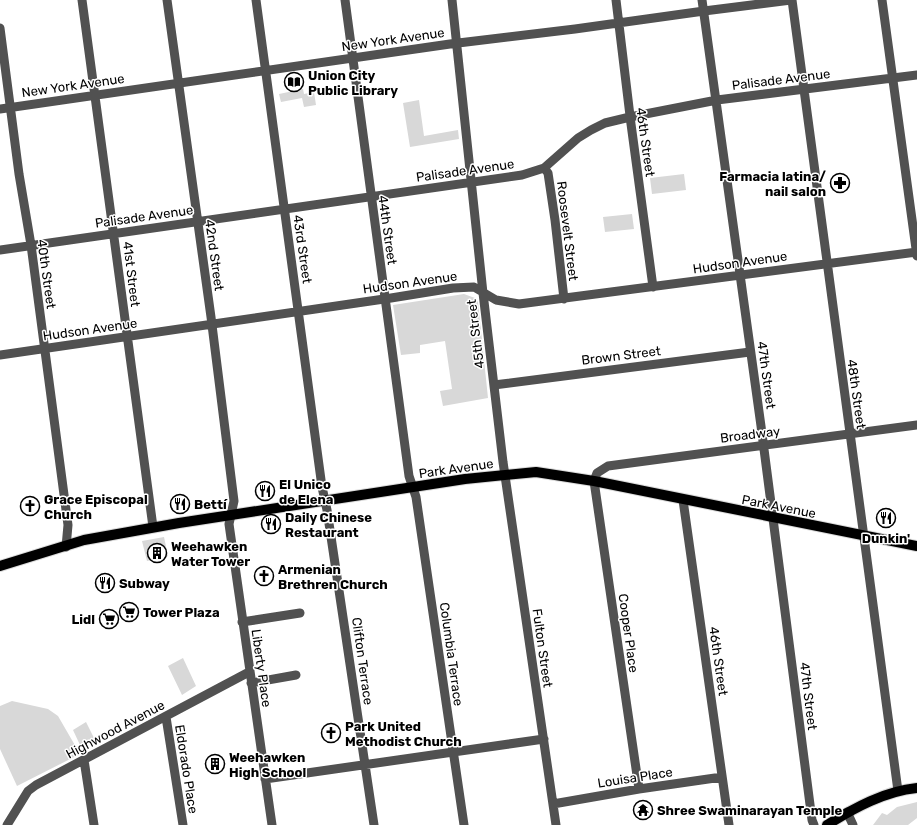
<svg xmlns="http://www.w3.org/2000/svg" width="917" height="825" viewBox="0 0 917 825" font-family="Rubik,sans-serif">
<rect width="100%" height="100%" fill="#fff"/>
<path fill="#d8d8d8" d="M303 89 304 94 314 92 316 105 304 107 302 98 281 102 279 94Z
M419 100 424 136 458 130 459 139 410 147 403 103Z
M684 174 686 190 652 194 650 178Z
M632 214 634 229 605 232 603 217Z
M464 294 475 298 478 302 488 398 443 406 440 391 452 389 445 341 420 345V353L401 355 393 305Z
M164 537 168 556 165 557 163 545 149 548 151 560 147 561 142 541Z
M183 658 196 686 182 695 168 666Z
M12 701 48 709 58 716 80 754 17 786 0 749V706Z
M86 722 94 738 80 745 73 730Z
M917 802V818L908 825H873L882 813 887 815 897 807Z"/>
<g fill="none" stroke-linecap="round" stroke-linejoin="round">
<g stroke="#dbdbdb" stroke-width="12">
<path id="major" d="M0 566 84 540 179 523 465 479 536 472 594 481 917 546
M827 825C854 808 885 791 917 788"/>
</g>
<path stroke="#515151" stroke-width="9" d="M82 0 153 527
M167 0 211 317 234 501 229 524 272 825
M256 0 322 487 327 510 374 825
M345 0 409 476 416 497 464 825
M452 0 483 293 503 462 556 825
M616 0 631 124 653 287
M702 0 761 426 812 820 814 825
M792 0 898 791
M882 0 917 256
M0 28 19 174 31 245 68 525 66 547
M0 109 450 44 575 29 704 11 791 0
M544 168 548 173 555 220 564 299
M0 250 522 175 544 168 578 138 591 130 605 123 630 117 717 100 917 75
M0 355 391 298 453 288 474 287 496 300 519 304 917 252
M494 385 750 352
M683 500 729 825
M242 622 300 613
M251 683 296 675
M166 717 183 825
M84 760 94 825
M265 779 544 739
M639 789 594 481 597 473 608 466 917 425
M553 804 639 789 722 777
M847 812 853 825
M7 825 28 791 36 785 249 672"/>
<use href="#major" stroke="#000" stroke-width="10"/>
</g>
<defs>
<g id="library-ring" transform="scale(1)"><circle r="9.5" fill="#fff" stroke="#000" stroke-width="1.5"/><path d="M-6-4Q-3-5.5-.7-3.5V5Q-3 3-6 4ZM6-4Q3-5.5 .7-3.5V5Q3 3 6 4Z" fill="#000"/></g>
<g id="pharmacy-ring" transform="scale(1)"><circle r="9.5" fill="#fff" stroke="#000" stroke-width="1.5"/><path d="M-2-6h4v4h4v4h-4v4h-4v-4h-4v-4h4Z" fill="#000"/></g>
<g id="restaurant-ring" transform="scale(1)"><circle r="9.5" fill="#fff" stroke="#000" stroke-width="1.5"/><path d="M-5-6h1v4h1v-4h1v4h1v-4h1v5L-1.5 .5V6h-2V.5L-5-1ZM5-6V6H3V1.5H1.5Q1.5-4 5-6Z" fill="#000"/></g>
<g id="church-ring" transform="scale(1)"><circle r="9.5" fill="#fff" stroke="#000" stroke-width="1.5"/><path d="M-1.2-6h2.4v3.5h3.3v2.4h-3.3V6h-2.4V-.1h-3.3v-2.4h3.3Z" fill="#000"/></g>
<g id="building-ring" transform="scale(1)"><circle r="9.5" fill="#fff" stroke="#000" stroke-width="1.5"/><path d="M-4-6H4V6H1V3H-1V6H-4ZM-2.5-4.3h1.7v1.8h-1.7ZM.8-4.3h1.7v1.8H.8ZM-2.5-1h1.7V.8h-1.7ZM.8-1h1.7V.8H.8Z" fill="#000"/></g>
<g id="supermarket-ring" transform="scale(1)"><circle r="9.5" fill="#fff" stroke="#000" stroke-width="1.5"/><path d="M-6-5.5h2.5l.6 2H6L4.5 2H-2.5L-4.4-4H-6ZM-1.5 3.2a1.3 1.3 0 1 0 .1 0ZM3 3.2a1.3 1.3 0 1 0 .1 0Z" fill="#000"/></g>
<g id="temple-ring" transform="scale(1)"><circle r="9.5" fill="#fff" stroke="#000" stroke-width="1.5"/><path d="M0-6L5-2H3V0L6.5 2.5H4V6H1.5V3h-3V6H-4V2.5H-6.5L-3 0V-2H-5Z" fill="#000"/></g>
</defs>
<g fill-rule="evenodd">
<use href="#library-ring" x="294" y="82"/>
<use href="#pharmacy-ring" x="840" y="183"/>
<use href="#restaurant-ring" x="265" y="491"/>
<use href="#restaurant-ring" x="180" y="504"/>
<use href="#church-ring" x="30" y="506"/>
<use href="#restaurant-ring" x="886" y="518"/>
<use href="#restaurant-ring" x="271" y="524"/>
<use href="#building-ring" x="157" y="553"/>
<use href="#church-ring" x="264" y="576"/>
<use href="#restaurant-ring" x="105" y="583"/>
<use href="#supermarket-ring" x="129" y="612"/>
<use href="#supermarket-ring" x="109" y="619"/>
<use href="#church-ring" x="331" y="733"/>
<use href="#building-ring" x="215" y="764"/>
<use href="#temple-ring" x="643" y="810"/>
</g>
<g text-anchor="middle" stroke-width="3" stroke-linejoin="round" paint-order="stroke">
<g font-size="13" fill="#000" stroke="#fff">
<text transform="translate(393 39) rotate(-8)" y="5">New York Avenue</text>
<text transform="translate(781 79) rotate(-7)" y="5">Palisade Avenue</text>
<text transform="translate(73 85) rotate(-8)" y="5">New York Avenue</text>
<text transform="translate(646 142) rotate(82)" y="5">46th Street</text>
<text transform="translate(465 170) rotate(-8)" y="5">Palisade Avenue</text>
<text transform="translate(144 216) rotate(-8)" y="5">Palisade Avenue</text>
<text transform="translate(388 230) rotate(82)" y="5">44th Street</text>
<text transform="translate(568 231) rotate(83)" y="5">Roosevelt Street</text>
<text transform="translate(303 249) rotate(82)" y="5">43rd Street</text>
<text transform="translate(215 255) rotate(82)" y="5">42nd Street</text>
<text transform="translate(740 262) rotate(-8)" y="5">Hudson Avenue</text>
<text transform="translate(47 274) rotate(82)" y="5">40th Street</text>
<text transform="translate(132 274) rotate(83)" y="5">41st Street</text>
<text transform="translate(410 282) rotate(-8)" y="5">Hudson Avenue</text>
<text transform="translate(90 329) rotate(-8)" y="5">Hudson Avenue</text>
<text transform="translate(475 334) rotate(-97)" y="5">45th Street</text>
<text transform="translate(621 355) rotate(-7)" y="5">Brown Street</text>
<text transform="translate(767 375) rotate(82)" y="5">47th Street</text>
<text transform="translate(857 394) rotate(82)" y="5">48th Street</text>
<text transform="translate(750 434) rotate(-7)" y="5">Broadway</text>
<text transform="translate(456 468) rotate(-8)" y="5">Park Avenue</text>
<text transform="translate(779 506) rotate(11)" y="5">Park Avenue</text>
<text transform="translate(629 633) rotate(82)" y="5">Cooper Place</text>
<text transform="translate(543 648) rotate(82)" y="5">Fulton Street</text>
<text transform="translate(452 654) rotate(82)" y="5">Columbia Terrace</text>
<text transform="translate(363 661) rotate(82)" y="5">Clifton Terrace</text>
<text transform="translate(719 661) rotate(82)" y="5">46th Street</text>
<text transform="translate(262 668) rotate(82)" y="5">Liberty Place</text>
<text transform="translate(809 696) rotate(83)" y="5">47th Street</text>
<text transform="translate(115 729) rotate(-28)" y="5">Highwood Avenue</text>
<text transform="translate(187 769) rotate(81)" y="5">Eldorado Place</text>
<text transform="translate(635 777) rotate(-9)" y="5">Louisa Place</text>
</g>
<g font-size="13" font-weight="bold" fill="#000" stroke="#fff" text-anchor="start">
<text x="308" y="80">Union City<tspan x="308" dy="15">Public Library</tspan></text>
<text x="826" y="181" text-anchor="end">Farmacia latina/<tspan x="826" dy="15">nail salon</tspan></text>
<text x="279" y="489">El Unico<tspan x="279" dy="15">de Elena</tspan></text>
<text x="44" y="504">Grace Episcopal<tspan x="44" dy="15">Church</tspan></text>
<text x="194" y="509">Bettí</text>
<text x="285" y="522">Daily Chinese<tspan x="285" dy="15">Restaurant</tspan></text>
<text x="886" y="543" text-anchor="middle">Dunkin'</text>
<text x="171" y="551">Weehawken<tspan x="171" dy="15">Water Tower</tspan></text>
<text x="278" y="574">Armenian<tspan x="278" dy="15">Brethren Church</tspan></text>
<text x="119" y="588">Subway</text>
<text x="143" y="617">Tower Plaza</text>
<text x="95" y="624" text-anchor="end">Lidl</text>
<text x="345" y="731">Park United<tspan x="345" dy="15">Methodist Church</tspan></text>
<text x="229" y="762">Weehawken<tspan x="229" dy="15">High School</tspan></text>
<text x="657" y="815">Shree Swaminarayan Temple</text>
</g>
</g>
</svg>
